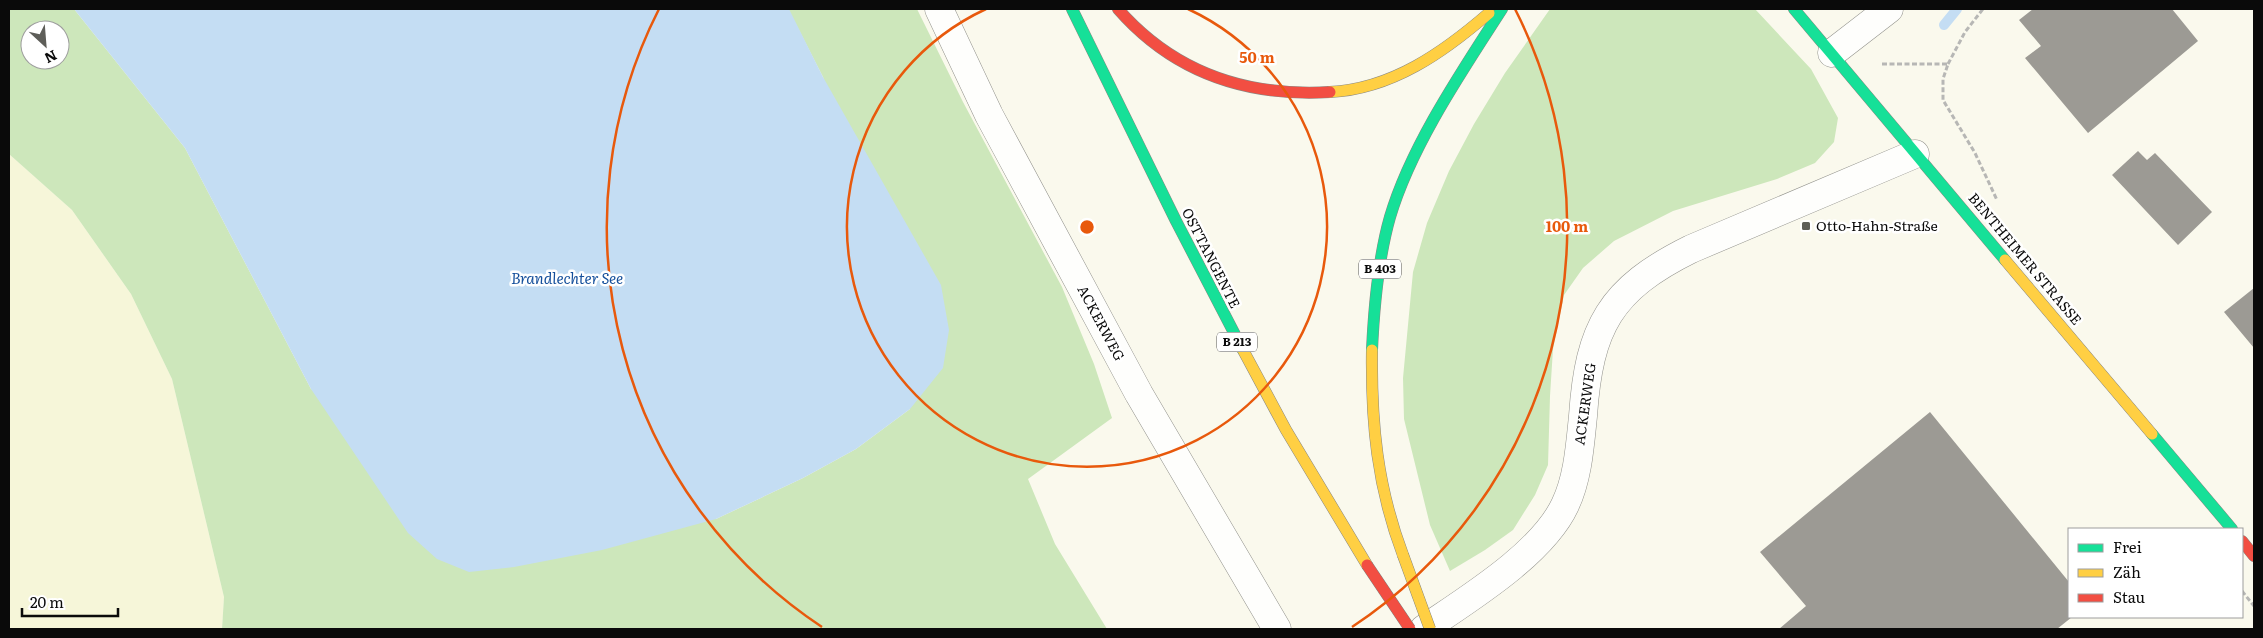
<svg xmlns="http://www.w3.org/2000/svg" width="2263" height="638" viewBox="0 0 2263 638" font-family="Literata,serif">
<rect width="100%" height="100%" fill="#faf9ed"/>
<path fill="#f6f6d9" d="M9 154 72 210 131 294 172 379 224 597 222 629H9Z"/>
<path fill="#cde7bb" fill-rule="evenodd" d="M9 9H74L185 148 311 389 716 519 803 478 856 449 910 409 823 77 788 9H917L963 102 1062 287 1094 364 1112 418 1028 479 1055 544 1107 629H222L224 597 172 379 131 294 72 210 9 154ZM30 30H60V60H30Z
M1550 9H1755L1811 69 1838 118 1834 142 1815 163 1777 179 1673 211 1614 241 1583 268 1564 295 1553 349 1550 396 1548 465 1535 495 1513 530 1485 550 1450 571 1430 525 1404 419 1403 378 1413 272 1427 223 1449 171 1474 124 1505 73Z"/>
<path fill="#c4ddf3" d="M74 9H789L823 77 941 285 949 330 943 368 910 409 856 449 803 478 716 519 602 550 514 567 469 572 437 559 408 533 311 389 185 148Z"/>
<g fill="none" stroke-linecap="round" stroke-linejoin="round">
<path stroke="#c4ddf3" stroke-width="10" d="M1944 25 1957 9"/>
</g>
<path fill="#9c9a94" d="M2033 9H2172L2198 41 2088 133 2025 58 2041 46 2019 20Z
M2138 151 2147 160 2155 153 2212 212 2178 245 2112 175Z
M2254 288V348L2224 312Z
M1930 412 2069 582V617H2072L2057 629H1779L1806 606 1760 552Z"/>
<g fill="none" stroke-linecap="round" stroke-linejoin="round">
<g stroke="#92928c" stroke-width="29">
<path id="street" d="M939 9 989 115 1139 394 1277 629
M1832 53 1889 9
M1424 629C1468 599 1542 554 1565 505 1578 478 1580 445 1583 416 1589 327 1610 289 1691 249L1915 154"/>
</g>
<g stroke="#898883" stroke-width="12">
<path id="fast" d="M1072 9 1176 221 1243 350
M1794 9 2005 260
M1372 350C1374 306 1378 259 1390 217 1411 146 1462 71 1502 9
M2152 434 2232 529"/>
</g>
<g stroke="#898883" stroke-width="12">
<path id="slow" d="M1330 92C1392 89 1444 52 1489 13
M2005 260 2152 434
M1243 350 1286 430 1367 565
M1372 350C1371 423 1377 486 1403 555"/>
</g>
<g stroke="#898883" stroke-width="12">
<path id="jam" d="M1118 9C1174 73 1246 97 1330 92
M2242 541 2254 556"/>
</g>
<path stroke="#b7b7b5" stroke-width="3" stroke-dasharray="5 2.5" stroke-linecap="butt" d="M1882 64H1948L1943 79V100L1975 153 1997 200
M1948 64 1965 32 1983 9
M2242 591 2254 606"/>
<use href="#street" stroke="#fefefc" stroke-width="28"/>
<use href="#fast" stroke="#16e098" stroke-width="11"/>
<use href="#slow" stroke="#ffcf43" stroke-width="11"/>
<use href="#jam" stroke="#f24e42" stroke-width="11"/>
<g stroke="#7f7f7a" stroke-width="12" stroke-linecap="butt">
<path id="slow-bridge" d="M1403 555 1430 629"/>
</g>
<g stroke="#7f7f7a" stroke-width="12" stroke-linecap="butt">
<path id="jam-bridge" d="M1367 565 1410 629"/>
</g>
<use href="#slow-bridge" stroke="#ffcf43" stroke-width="11"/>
<use href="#jam-bridge" stroke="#f24e42" stroke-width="11"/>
</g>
<g fill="none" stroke="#e8590c" stroke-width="2.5">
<path d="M1188 9A240 240 0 1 1 986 9"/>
<path d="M822 627A480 480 0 0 1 659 9M1515 9A480 480 0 0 1 1352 627"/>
</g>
<rect fill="#5e5e59" stroke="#fff" stroke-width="2" x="1801" y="221" width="10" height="10" rx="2.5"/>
<g text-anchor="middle" stroke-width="5" stroke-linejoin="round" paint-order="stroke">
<g fill="#fff" stroke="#545454" stroke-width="1">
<rect x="1359" y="259.5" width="42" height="19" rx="4"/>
<rect x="1217" y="332.5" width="40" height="19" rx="4"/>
</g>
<g font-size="12" font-weight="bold" fill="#0a0a0a">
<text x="1380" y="273">B 403</text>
<text x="1237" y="346">B 213</text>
</g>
<g font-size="14" fill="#0a0a0a" stroke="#fff" text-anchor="start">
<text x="1816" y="231">Otto-Hahn-Straße</text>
</g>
<g font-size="14" fill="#0a0a0a" stroke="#fff">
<text transform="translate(1211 258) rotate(63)" y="5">OSTTANGENTE</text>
<text transform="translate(2025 259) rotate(50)" y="5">BENTHEIMER STRASSE</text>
<text transform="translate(1101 323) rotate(62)" y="5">ACKERWEG</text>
<text transform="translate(1585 404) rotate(-82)" y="5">ACKERWEG</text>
</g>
<g font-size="15" font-style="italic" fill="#154f9b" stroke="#fff">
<text x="567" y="284">Brandlechter See</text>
</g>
</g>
<circle cx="1087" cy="227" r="8" fill="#e8590c" stroke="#fff" stroke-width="2.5"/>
<g font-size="15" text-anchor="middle" font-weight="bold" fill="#e8590c" stroke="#fff" stroke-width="5" stroke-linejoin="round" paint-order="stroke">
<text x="1257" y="63">50 m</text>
<text x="1567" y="232">100 m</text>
</g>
<rect width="2263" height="638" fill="none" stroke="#0a0a0a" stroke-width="20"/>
<rect x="2068" y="528" width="175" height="90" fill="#ffffff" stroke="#9d9d9d"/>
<rect x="2078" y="544" width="25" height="8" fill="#16e098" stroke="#9d9d9d"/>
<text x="2113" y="553" font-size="15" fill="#0a0a0a">Frei</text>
<rect x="2078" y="569" width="25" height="8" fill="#ffcf43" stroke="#9d9d9d"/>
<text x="2113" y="578" font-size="15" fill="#0a0a0a">Zäh</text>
<rect x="2078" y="594" width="25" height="8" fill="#f24e42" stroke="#9d9d9d"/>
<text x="2113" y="603" font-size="15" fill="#0a0a0a">Stau</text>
<g transform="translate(45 45) rotate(154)"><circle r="24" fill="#ffffff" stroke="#9d9d9d"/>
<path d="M0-4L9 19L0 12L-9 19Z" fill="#5e5e59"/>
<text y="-8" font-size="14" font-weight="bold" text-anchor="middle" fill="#0a0a0a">N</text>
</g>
<path d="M22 608v8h96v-8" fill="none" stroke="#0a0a0a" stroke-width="2.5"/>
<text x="30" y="608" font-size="15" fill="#0a0a0a" stroke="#ffffff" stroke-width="4" paint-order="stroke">20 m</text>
</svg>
